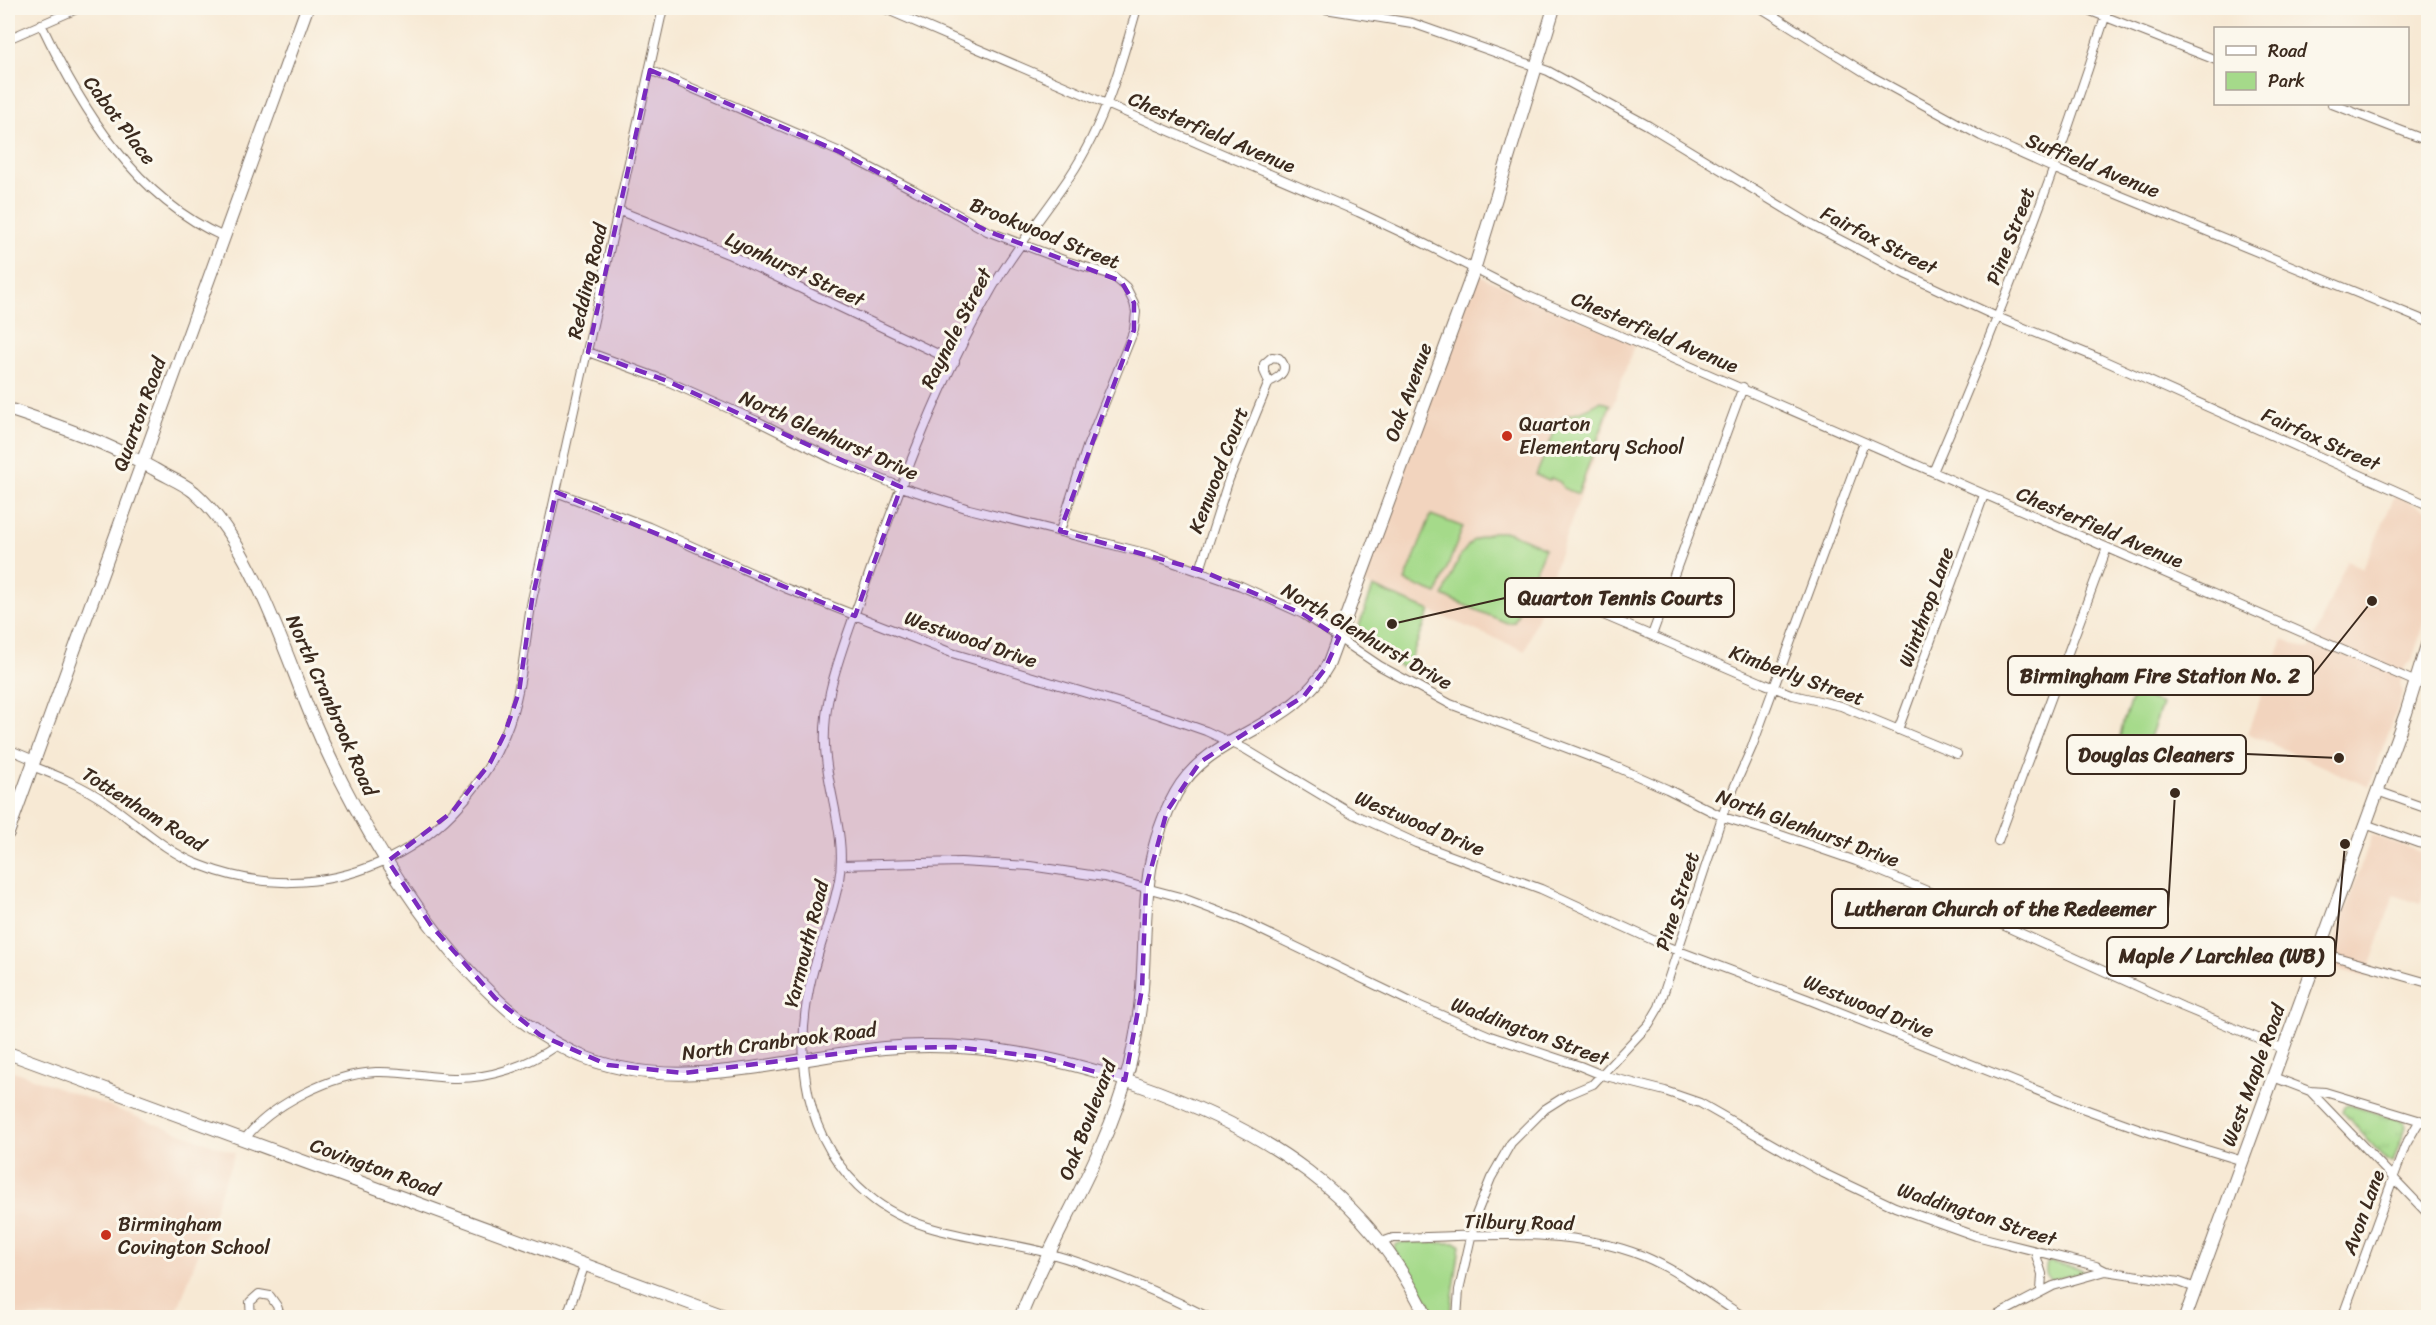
<svg xmlns="http://www.w3.org/2000/svg" width="2436" height="1325" viewBox="0 0 2436 1325" font-family="Sriracha,sans-serif">
<defs>
<pattern id="grass-tufts" width="24" height="20" patternUnits="userSpaceOnUse" patternTransform="scale(1.5)"><rect width="24" height="20" fill="#a5da8a"/><path d="M3 7l-1-3M5 7V3M7 7l1-3M15 17l-1-3M17 17v-4M19 17l1-3" fill="none" stroke="#8fbb77"/></pattern>
</defs>
<rect width="100%" height="100%" fill="#fbf7ec"/>
<filter id="ink" filterUnits="userSpaceOnUse"><feTurbulence type="fractalNoise" baseFrequency=".0167" numOctaves="2"/><feDisplacementMap in="SourceGraphic" scale="12" xChannelSelector="R" yChannelSelector="G"/><feConvolveMatrix kernelMatrix="1 2 1 2 8 2 1 2 1" color-interpolation-filters="sRGB"/></filter>
<filter id="wash" filterUnits="userSpaceOnUse"><feTurbulence type="fractalNoise" baseFrequency=".008" numOctaves="4" result="noise"/><feDisplacementMap in="SourceGraphic" scale="24" xChannelSelector="R" yChannelSelector="G"/><feGaussianBlur stdDeviation="1.35" result="paint"/><feColorMatrix in="noise" values="0 0 0 0 0 0 0 0 0 0 0 0 0 0 0 0 0 1.4 0 .05"/><feComposite in="paint" operator="in"/></filter>
<g filter="url(#wash)">
<rect width="100%" height="100%" fill="#f7e9d4"/>
<path fill="#f2d4be" d="M1473 273 1635 343 1525 651 1360 582Z
M2395 495 2428 511V607L2412 661 2405 667 2400 684 2403 694 2369 787 2247 733 2283 639 2309 650 2347 561 2363 569Z
M2372 835 2428 854V880L2420 904 2394 895 2366 977 2332 968 2336 937Z
M8 1069 235 1153 175 1317H8Z"/>
<path fill="url(#grass-tufts)" stroke="#708254" stroke-width="1.5" d="M2349 1105 2404 1121 2406 1127 2393 1162 2387 1161 2342 1111 2344 1106Z"/>
<path fill="#a5da8a" stroke="#708254" stroke-width="1.5" d="M1601 401 1610 405 1578 494 1563 488 1560 482 1551 478 1549 481 1536 475 1560 419C1574 411 1588 411 1601 401Z
M1431 515 1463 527 1437 594 1405 581Z
M1492 532H1508L1545 548 1514 622 1507 623 1443 596 1460 556 1472 541Z
M1373 587 1430 611 1406 670 1355 637Z
M2134 693 2162 704 2144 754 2119 742 2123 722Z
M1402 1242 1456 1243 1460 1245 1450 1317H1436L1429 1302 1394 1249 1395 1245Z
M2050 1262 2081 1269 2083 1271 2082 1273 2051 1280C2045 1277 2045 1269 2047 1263Z"/>
</g>
<g filter="url(#ink)">
<g fill="none" stroke-linecap="round" stroke-linejoin="round">
<g stroke="#7d6d5e" stroke-width="10">
<path id="street" d="M883 8 1358 212 1407 235 1524 294 2416 682
M1137 8C1121 65 1104 125 1070 176 1044 215 1013 251 990 292 940 380 903 478 869 574 856 612 839 652 830 692 825 715 823 742 827 766 832 804 846 841 839 880 833 913 820 944 812 976 793 1055 803 1141 869 1196 917 1237 989 1237 1048 1253 1105 1269 1157 1291 1210 1318
M1319 8 1412 23 1548 71 1649 126 1812 225 1907 275 1997 317 2098 358 2428 505
M1761 8 1869 75 1981 136 2053 168 2428 322
M2083 8 2216 60
M41 24C81 108 135 198 224 237
M8 39 79 8
M650 70 840 152 916 191 987 231 1066 261 1112 275 1126 287 1134 303 1136 312 1134 330 1087 447 1060 531
M2332 104 2428 141
M620 211 728 254 955 362
M588 352 667 381 757 421 833 459 901 487 969 509 1149 554 1241 586 1303 614 1380 666 1450 704 1612 765 1667 789 1723 817 1769 831 1856 861 1932 893 2183 1007 2284 1049
M1933 472C1999 320 2058 165 2108 8
M556 492 649 527 785 588 952 653 1157 714 1206 731 1245 749 1353 814 1416 843 1541 889 1668 947 1807 999 2079 1107 2154 1134 2243 1161
M1200 570 1229 479 1269 382C1281 377 1290 369 1279 358L1272 357 1264 364V371L1269 382
M1594 611 1765 684 1793 695 1841 706 1957 754
M1652 635 1743 387
M1898 730 1984 495
M8 749 34 760
M32 766C58 776 83 786 106 802 137 823 164 851 200 865 322 914 455 854 505 734 523 691 524 645 532 600L663 8
M2377 791 2428 809
M2365 824 2418 843 2428 845
M1998 841 2107 548
M841 865 961 862 1030 866 1104 877 1180 897 1238 919 1411 1002 1490 1036 1580 1066 1602 1075 1665 1091 1700 1103 1823 1173 1895 1207 1976 1236 2096 1266 2106 1271 2179 1282 2196 1288
M2319 952 2428 983
M2273 1077 2310 1091 2325 1092 2428 1123
M2310 1091 2428 1214
M244 1140C270 1105 332 1074 376 1072 402 1071 427 1077 453 1078 490 1079 527 1066 557 1045
M1382 1242 1393 1238C1475 1237 1566 1225 1643 1256 1681 1272 1712 1297 1746 1318
M2035 1252 2042 1274 2041 1291
M251 1318 250 1302 259 1294 270 1296 277 1306 280 1315
M269 1318 280 1315 287 1318
M566 1318 585 1264
M1457 1318 1459 1290 1476 1215 1491 1178 1511 1143 1545 1109 1567 1095 1593 1084 1649 1024 1659 1007 1725 808 1752 747 1864 442
M1992 1318 2053 1286 2106 1271
M2342 1318 2405 1146 2420 1120"/>
</g>
<g stroke="#7d6d5e" stroke-width="14">
<path id="secondary" d="M8 409C57 425 108 443 154 469 167 477 182 482 194 492 250 541 282 645 310 713 357 827 458 998 572 1052 670 1098 783 1058 884 1048 971 1040 1057 1056 1139 1085 1264 1129 1369 1194 1427 1318
M8 833 307 8
M8 1053 730 1318
M1020 1318C1053 1233 1106 1157 1129 1068 1135 1042 1140 1014 1142 988 1147 918 1140 858 1176 793 1211 730 1291 733 1329 663L1474 270 1554 8
M2185 1318 2406 713 2428 642"/>
</g>
<use href="#street" stroke="#fff" stroke-width="8"/>
<use href="#secondary" stroke="#fff" stroke-width="12"/>
</g>
</g>
<path fill="#7b2cbf" fill-opacity="0.2" stroke="#7b2cbf" stroke-width="4.5" stroke-dasharray="12 8" stroke-linejoin="round" d="M650 70 840 152 987 231 1121 281 1134 303V330L1060 531 1200 570 1303 614 1339 638 1325 669 1304 696 1200 762 1167 811 1146 887 1142 989 1125 1080 1041 1057 954 1047 883 1048 684 1073 608 1065 540 1035 495 998 430 924 388 861 452 812 490 763 505 733 519 692 532 600 556 492 855 616 901 487 667 381 588 352Z"/>
<g fill="#c8321e" stroke="#fbf7ec" stroke-width="2">
<circle cx="1507" cy="436" r="6"/>
<circle cx="106" cy="1235" r="6"/>
</g>
<g text-anchor="middle" stroke-width="6" stroke-linejoin="round" paint-order="stroke">
<g font-size="20" fill="#3b2a1e" stroke="#fbf7ec">
<text transform="translate(120 120) rotate(53)" y="7">Cabot Place</text>
<text transform="translate(1212 132) rotate(23)" y="7">Chesterfield Avenue</text>
<text transform="translate(2093 165) rotate(22)" y="7">Suffield Avenue</text>
<text transform="translate(1045 233) rotate(22)" y="7">Brookwood Street</text>
<text transform="translate(2010 236) rotate(-69)" y="7">Pine Street</text>
<text transform="translate(1879 240) rotate(27)" y="7">Fairfax Street</text>
<text transform="translate(795 269) rotate(25)" y="7">Lyonhurst Street</text>
<text transform="translate(587 281) rotate(-77)" y="7">Redding Road</text>
<text transform="translate(956 328) rotate(-63)" y="7">Raynale Street</text>
<text transform="translate(1655 332) rotate(23)" y="7">Chesterfield Avenue</text>
<text transform="translate(1408 392) rotate(-70)" y="7">Oak Avenue</text>
<text transform="translate(139 414) rotate(-70)" y="7">Quarton Road</text>
<text transform="translate(829 435) rotate(24)" y="7">North Glenhurst Drive</text>
<text transform="translate(2321 439) rotate(24)" y="7">Fairfax Street</text>
<text transform="translate(1218 470) rotate(-69)" y="7">Kenwood Court</text>
<text transform="translate(2100 527) rotate(23)" y="7">Chesterfield Avenue</text>
<text transform="translate(1926 607) rotate(-70)" y="7">Winthrop Lane</text>
<text transform="translate(1367 636) rotate(30)" y="7">North Glenhurst Drive</text>
<text transform="translate(971 639) rotate(19)" y="7">Westwood Drive</text>
<text transform="translate(1797 675) rotate(20)" y="7">Kimberly Street</text>
<text transform="translate(332 705) rotate(66)" y="7">North Cranbrook Road</text>
<text transform="translate(144 809) rotate(32)" y="7">Tottenham Road</text>
<text transform="translate(1420 823) rotate(23)" y="7">Westwood Drive</text>
<text transform="translate(1808 828) rotate(20)" y="7">North Glenhurst Drive</text>
<text transform="translate(1677 901) rotate(-72)" y="7">Pine Street</text>
<text transform="translate(806 944) rotate(-76)" y="7">Yarmouth Road</text>
<text transform="translate(1869 1006) rotate(22)" y="7">Westwood Drive</text>
<text transform="translate(1530 1031) rotate(20)" y="7">Waddington Street</text>
<text transform="translate(779 1041) rotate(-7)" y="7">North Cranbrook Road</text>
<text transform="translate(2253 1075) rotate(-70)" y="7">West Maple Road</text>
<text transform="translate(1087 1120) rotate(-69)" y="7">Oak Boulevard</text>
<text transform="translate(375 1167) rotate(20)" y="7">Covington Road</text>
<text transform="translate(2363 1212) rotate(-70)" y="7">Avon Lane</text>
<text transform="translate(1977 1214) rotate(18)" y="7">Waddington Street</text>
<text transform="translate(1519 1222) rotate(1)" y="7">Tilbury Road</text>
</g>
<g font-size="20" fill="#3b2a1e" stroke="#fbf7ec" text-anchor="start">
<text x="1519" y="431">Quarton<tspan x="1519" dy="23">Elementary School</tspan></text>
<text x="118" y="1231">Birmingham<tspan x="118" dy="23">Covington School</tspan></text>
</g>
</g>
<path fill="none" stroke="#3b2a1e" stroke-width="2" d="M1392 624L1505 598M2372 601L2313 675M2339 758L2246 754M2175 793L2168 909M2345 844L2335 956"/>
<g fill="#3b2a1e" stroke="#fbf7ec" stroke-width="2">
<circle cx="1392" cy="624" r="6"/>
<circle cx="2372" cy="601" r="6"/>
<circle cx="2339" cy="758" r="6"/>
<circle cx="2175" cy="793" r="6"/>
<circle cx="2345" cy="844" r="6"/>
</g>
<g fill="#fbf7ec" stroke="#3b2a1e" stroke-width="2">
<rect x="1505" y="578" width="229" height="39" rx="6"/>
<rect x="2008" y="656" width="305" height="39" rx="6"/>
<rect x="2067" y="735" width="179" height="39" rx="6"/>
<rect x="1832" y="889" width="336" height="39" rx="6"/>
<rect x="2107" y="937" width="228" height="39" rx="6"/>
</g>
<g font-size="21" text-anchor="middle" font-weight="bold" fill="#3b2a1e">
<text x="1620" y="605">Quarton Tennis Courts</text>
<text x="2160" y="683">Birmingham Fire Station No. 2</text>
<text x="2156" y="762">Douglas Cleaners</text>
<text x="2000" y="916">Lutheran Church of the Redeemer</text>
<text x="2221" y="963">Maple / Larchlea (WB)</text>
</g>
<rect width="2436" height="1325" fill="none" stroke="#fbf7ec" stroke-width="30"/>
<rect x="2214" y="27" width="195" height="78" fill="#fbf7ec" stroke="#aea59a" stroke-width="1.5"/>
<rect x="2226" y="46" width="30" height="9" fill="#ffffff" stroke="#aea59a" stroke-width="1.5"/>
<text x="2268" y="57" font-size="18" fill="#3b2a1e">Road</text>
<rect x="2226" y="72" width="30" height="18" fill="#a5da8a" stroke="#aea59a" stroke-width="1.5"/>
<text x="2268" y="87" font-size="18" fill="#3b2a1e">Park</text>
</svg>
